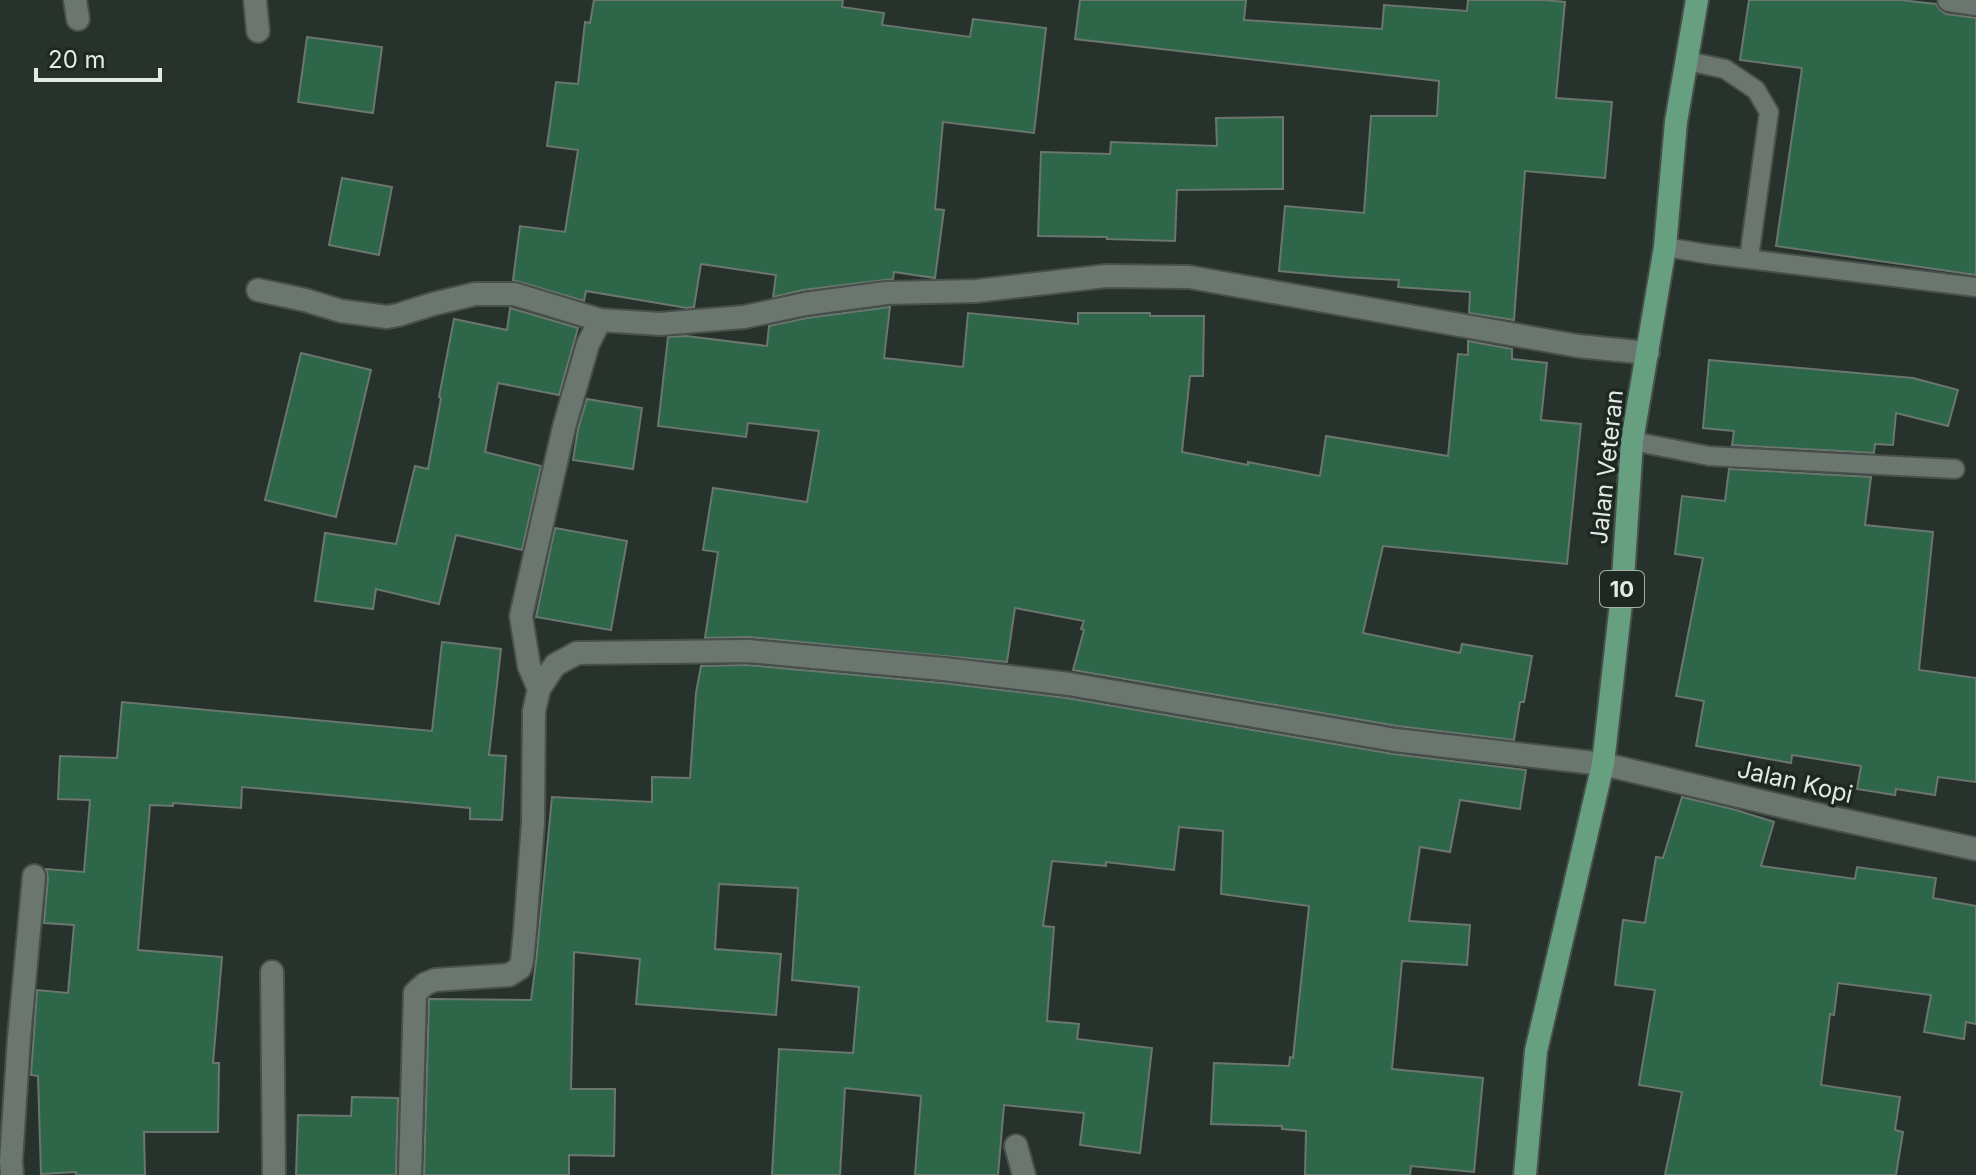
<svg xmlns="http://www.w3.org/2000/svg" width="1976" height="1175" viewBox="0 0 1976 1175" font-family="Inter,sans-serif">
<rect width="100%" height="100%" fill="#28322c"/>
<path fill="#2e6649" stroke="#6a766e" stroke-width="2" d="M594 0H843L842 7 884 13 882 25 970 37 973 19 1046 28 1034 133 943 122 935 209 944 210 935 278 894 272 893 279 803 290 773 297 776 275 701 264 694 307 687 308 586 291 584 301 513 280 520 226 565 232 578 150 547 146 556 82 578 84 585 22 590 23Z
M1080 0H1246L1244 20 1382 29 1384 5 1467 11 1468 0H1544L1565 2 1556 98 1612 102 1605 178 1525 171 1514 320 1469 313 1470 292 1398 287 1399 280 1343 277 1279 271 1285 206 1364 213 1371 116H1437L1439 81 1075 39Z
M1749 0H1900L1936 4 1940 10 1946 14 1976 18V275L1776 246 1802 68 1740 60Z
M307 37 382 47 373 113 298 102Z
M1283 117V189L1177 190 1175 241 1107 239V237L1038 236 1041 152 1110 154 1111 142 1217 146 1216 118Z
M342 178 392 187 379 255 329 245Z
M890 307 884 358 963 367 968 313 1078 324V313H1150V316H1204L1203 376H1190L1182 452 1248 465V462L1320 476 1326 436 1448 456 1458 354 1468 355V341L1512 349V359L1547 363 1541 420 1581 424 1567 564 1383 546 1363 633 1460 653 1462 644 1532 656 1524 702H1520L1514 740 1397 726 1073 670 1084 630 1081 629 1084 621 1015 608 1007 662 749 637 705 638 718 552 703 550 713 488 807 502 819 431 748 423 746 437 658 426 668 337 686 336 767 346 769 326 807 318Z
M510 308 578 328 559 395 498 383 485 452 541 466 522 550 456 535 439 604 376 589 373 609 315 601 325 533 396 544 415 466 428 469 441 398 439 397 454 319 507 330Z
M301 353 371 370 336 517 265 500Z
M1709 360 1913 378 1958 390 1948 426 1896 413 1893 445 1875 444 1874 453 1732 445 1734 431 1703 428Z
M587 399 642 408 633 469 573 460 578 429Z
M1729 469 1871 477 1865 525 1933 532 1919 670 1976 678V782L1938 777 1935 795 1896 789 1895 795 1857 789 1861 766 1792 755 1791 763 1696 746 1704 701 1676 696 1703 558 1675 554 1682 496 1725 501Z
M555 528 627 541 611 630 536 617Z
M442 642 501 649 489 755 506 756 502 820 470 819V808L242 787 241 808 173 803V806L150 805 138 950 222 957 213 1063H219L218 1132H144L145 1175H76V1172L41 1174 38 1076 31 1075 37 990 68 993 74 925 44 923 48 877 46 869 84 872 90 800 58 799 60 756 117 758 122 702 432 731Z
M747 665 943 683 1067 698 1393 754 1526 770 1520 809 1460 800 1450 852 1420 847 1409 921 1470 925 1467 965 1402 961 1392 1069 1483 1078 1474 1172 1411 1166 1410 1175H1305L1306 1131 1282 1129V1126L1211 1124 1214 1063 1289 1066 1290 1057 1293 1058 1309 906 1221 894 1223 831 1179 827 1174 870 1106 862V866L1052 861 1043 926 1054 927 1047 1021 1079 1024 1077 1039 1152 1048 1140 1153 1080 1145 1084 1113 1004 1105 998 1175H915L921 1096 845 1088 840 1175H772L779 1049 853 1053 859 987 792 980 798 888 719 884 715 949 781 954 776 1015 636 1004 640 959 574 952 571 1089H615L614 1156 569 1155V1175H424L429 999 531 1000 536 962 552 797 652 802V777L690 778 696 693 701 666Z
M1682 797 1736 810 1774 822 1761 866 1855 879 1857 867 1936 878 1933 898 1976 906V1024L1966 1022 1964 1039 1924 1032 1931 995 1838 983 1834 1015 1830 1014 1821 1085 1900 1097 1895 1130 1903 1132 1896 1175H1665L1682 1092 1639 1085 1655 990 1615 985 1623 920 1645 923 1656 857 1663 858Z
M352 1097 398 1098 396 1175H296L298 1115 351 1116Z"/>
<g fill="none" stroke-linecap="round" stroke-linejoin="round">
<g stroke="#47504a" stroke-width="22">
<path id="service" d="M1687 61 1725 69 1756 90 1769 112 1749 258
M1665 247 1707 254 1976 287
M1632 441 1709 456 1955 469"/>
</g>
<g stroke="#47504a" stroke-width="26">
<path id="minor" d="M75 0 78 19
M255 0 258 31
M1949 0 1976 4
M258 290 305 300 341 311 387 317 398 315 433 304 475 294H514L600 320 660 324 744 317 805 304 886 293 976 291 1106 276 1189 277 1578 346 1648 353
M539 689 529 666 521 616 564 427 588 344 600 320
M272 972 274 1175
M1016 1146 1024 1175
M12 1175 11 1161 19 1038 34 876
M410 1175 415 993 425 984 435 980 509 975 520 968 522 961 525 931 533 823 534 711 539 689 555 665 577 653 748 651 944 669 1069 684 1395 740 1603 764 1815 814 1976 849"/>
</g>
<g stroke="#47504a" stroke-width="26">
<path id="trunk" d="M1525 1175 1536 1051 1603 764 1622 594 1632 441 1665 247 1676 122 1697 0"/>
</g>
<use href="#service" stroke="#6a766e" stroke-width="18"/>
<use href="#minor" stroke="#6a766e" stroke-width="22"/>
<use href="#trunk" stroke="#66a080" stroke-width="22"/>
</g>
<g text-anchor="middle" stroke-width="7" stroke-linejoin="round" paint-order="stroke">
<rect fill="#1e2822" stroke="#a8afaa" stroke-width="2" x="1600" y="571" width="44" height="36" rx="6"/>
<g font-size="22" font-weight="bold" fill="#e3e9e5">
<text x="1622" y="597">10</text>
</g>
<g font-size="24" fill="#e3e9e5" stroke="#1e2822">
<text transform="translate(1607 467) rotate(-84)" y="8">Jalan Veteran</text>
<text transform="translate(1795 782) rotate(13)" y="8">Jalan Kopi</text>
</g>
</g>
<path d="M36 68v12h124v-12" fill="none" stroke="#e3e9e5" stroke-width="4"/>
<text x="48" y="68" font-size="24" fill="#e3e9e5" stroke="#1e2822" stroke-width="6" paint-order="stroke">20 m</text>
</svg>
